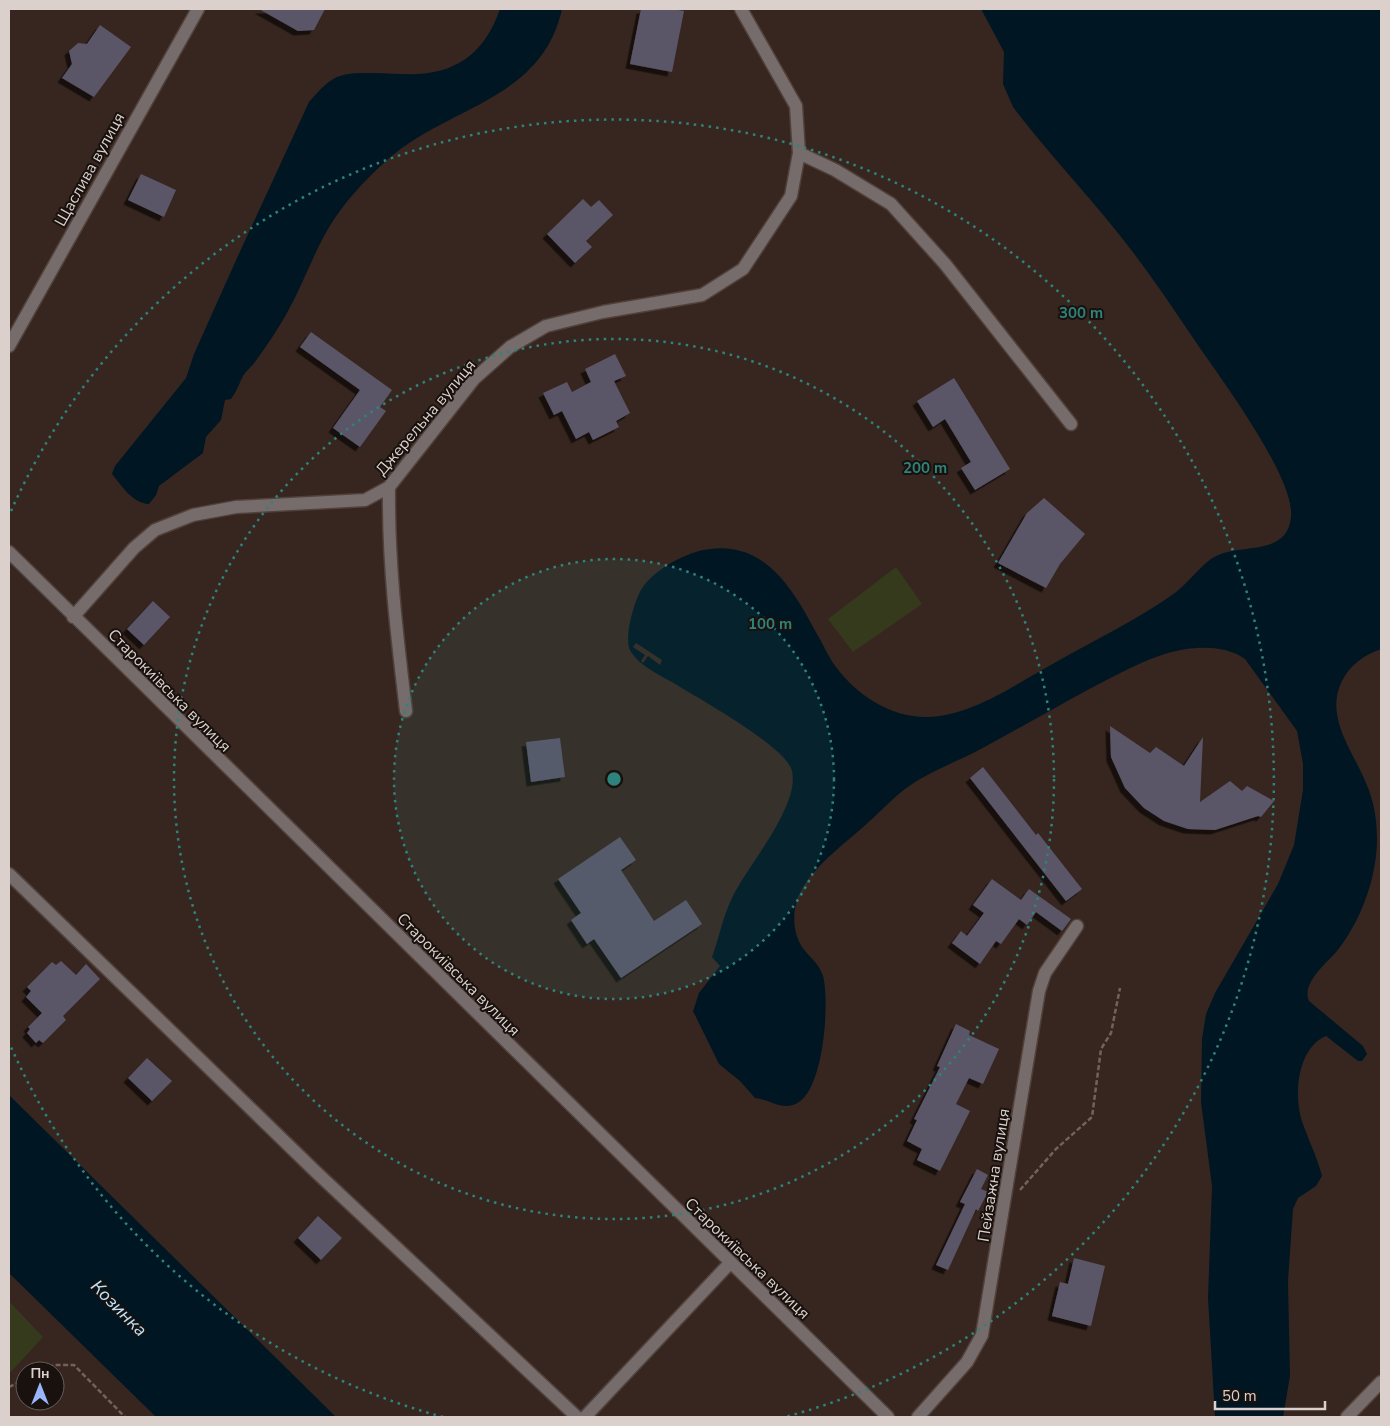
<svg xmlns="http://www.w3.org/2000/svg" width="1390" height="1426" viewBox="0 0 1390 1426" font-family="'Nunito Sans',sans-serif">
<defs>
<filter id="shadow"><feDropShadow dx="-4.5" dy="4.5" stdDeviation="0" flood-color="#0009"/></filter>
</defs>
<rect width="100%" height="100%" fill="#37261f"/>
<path fill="#343a1b" d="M896 567 922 604 853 652 828 619Z
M9 1301 43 1337 9 1374Z"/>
<path fill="#001623" d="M500 9H562C542 101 447 106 387 160 365 180 344 202 328 229 313 255 303 284 288 311 279 328 267 345 255 362 252 366 246 371 243 376 239 384 237 391 231 399L225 400 221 420 206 437 203 453 159 486 156 495 149 504C132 503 122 486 112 474L115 466 186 378 194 354 237 258 309 102C317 93 326 82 337 77 349 72 363 73 375 73 389 73 403 75 417 74 461 72 486 49 500 9Z
M981 9H1381V649C1364 655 1350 665 1342 681 1324 717 1353 751 1366 783 1374 801 1377 820 1377 839 1377 877 1361 921 1337 951 1327 963 1301 983 1309 1001L1363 1046 1367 1054 1362 1061H1358L1326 1036C1298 1048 1294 1092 1301 1118 1307 1137 1317 1156 1322 1176L1316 1186 1298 1198 1293 1209 1288 1281 1290 1376 1283 1417H1215L1208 1298 1212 1186 1201 1102 1202 1039 1206 1014 1215 993 1278 884 1294 845 1303 790V764L1297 731 1245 659C1225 644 1191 646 1168 653 1142 661 1118 674 1095 686 1056 707 1018 729 979 750 954 763 928 772 905 789 893 798 883 809 872 819 848 842 815 863 800 893 792 908 792 932 802 947 809 957 819 963 823 976 830 1002 824 1097 793 1105 779 1109 768 1099 755 1098L740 1081 719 1064 693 1011 699 993 720 966 712 957C719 938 723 916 732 898 747 866 800 807 792 771 787 747 696 697 672 682 659 675 637 664 630 650 624 638 634 602 641 590 653 571 678 557 699 551 763 536 792 587 818 636 824 646 829 658 836 667 857 695 890 717 926 717 973 716 1017 683 1056 662 1095 640 1136 620 1172 595 1187 585 1197 569 1211 559 1236 541 1287 559 1291 517 1295 475 1214 370 1189 332 1171 305 1152 277 1132 251 1095 202 1051 157 1013 107L1003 84 1004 52Z
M9 1095 336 1417H156L9 1273Z"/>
<path fill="#37261f" d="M636 643 662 660 660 665 648 656 643 663 641 661 645 655 633 647Z"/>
<path fill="#5a5668" filter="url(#shadow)" d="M259 9H325L314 30 298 31Z
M641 9H672L684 11 672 72 630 64Z
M100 25 131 47 94 97 62 78 72 64 69 51 78 43 87 44Z
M141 174 176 190 164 217 128 200Z
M583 199 591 207 599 200 613 215 586 241 592 247 575 263 547 234Z
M311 332 392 390 380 407 386 411 360 447 333 428 360 390 300 347Z
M615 354 626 376 614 381 630 413 616 421 619 427 593 440 589 432 576 439 562 411 554 415 543 393 567 382 572 392 591 382 585 369Z
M954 378 1010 469 975 490 961 468 971 462 945 419 933 427 917 401Z
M1044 498 1085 534 1060 564 1046 588 998 563 1027 513Z
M153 601 170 617 144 645 127 629Z
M1110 726 1150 753 1156 747 1184 766 1203 737 1200 802 1230 781 1242 791 1247 786 1274 801 1261 817 1258 816 1215 830 1188 829 1164 821 1144 808 1125 788 1111 757Z
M560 738 565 777 531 782 526 742Z
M983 767 1036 835 1038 833 1082 889 1066 901 970 778Z
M620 837 636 860 621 870 654 921 686 900 702 924 621 978 594 939 587 944 571 920 581 913 558 879Z
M992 879 1021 900 1029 889 1071 919 1062 931 1036 912 1027 925 1019 919 1001 944 996 941 980 964 952 943 961 931 967 936 984 913 973 905Z
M61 961 76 975 86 964 100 979 63 1016 66 1020 43 1043 39 1040 36 1043 27 1033 30 1029 28 1027 42 1013 26 997 31 991 27 987 52 962 56 965Z
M956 1024 970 1031 969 1035 999 1049 983 1084 969 1078 956 1104 970 1111 940 1171 917 1160 922 1149 907 1141 917 1120 914 1119 940 1067 937 1066Z
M147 1058 172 1081 152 1101 128 1078Z
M977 1169 988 1175 981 1189 988 1192 978 1211 976 1209 948 1270 936 1265 965 1204 960 1202Z
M318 1216 342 1238 321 1260 298 1238Z
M1074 1258 1105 1266 1091 1326 1052 1316 1060 1282 1068 1284Z"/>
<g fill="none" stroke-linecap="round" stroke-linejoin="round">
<g stroke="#51413b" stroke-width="15">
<path id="minor" d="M799 153 835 170 891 204 945 264 1071 424
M9 346 198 9
M389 487C388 563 397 636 406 711
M9 552 888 1417
M73 617 134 548 155 530 193 515 236 507 365 500 389 487 474 379 510 347 546 326 603 312 702 295 743 269 791 196 799 153 796 106 741 9
M9 874 316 1172 577 1417
M585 1417 730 1263
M918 1417 967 1362 982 1335 1039 991 1045 973 1077 926
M1347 1417 1381 1382"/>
</g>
<path stroke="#71625c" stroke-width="2.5" stroke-dasharray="5 2.5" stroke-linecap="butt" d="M1020 1190 1056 1149 1092 1117 1101 1049 1111 1033 1120 988
M42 1371 54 1365H74L125 1417
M9 1387 25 1379"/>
<use href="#minor" stroke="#766c6b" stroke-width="12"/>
</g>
<circle cx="614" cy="779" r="220" fill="#2e847c" fill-opacity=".12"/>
<g fill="none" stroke="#2e847c" stroke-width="2.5" stroke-dasharray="2.5 5">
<circle cx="614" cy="779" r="220"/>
<circle cx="614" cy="779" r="440"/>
<path d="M443 1417A660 660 0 0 1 11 1047M11 511A660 660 0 1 1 785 1417"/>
</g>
<g text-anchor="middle" stroke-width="4" stroke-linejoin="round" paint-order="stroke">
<g font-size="16" fill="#dbd0cb" stroke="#18110e">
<text transform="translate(89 169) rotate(-61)" y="6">Щаслива вулиця</text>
<text transform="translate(425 417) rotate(-50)" y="6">Джерельна вулиця</text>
<text transform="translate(170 690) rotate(45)" y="6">Старокиївська вулиця</text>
<text transform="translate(459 974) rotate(45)" y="6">Старокиївська вулиця</text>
<text transform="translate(993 1175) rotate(-81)" y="6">Пейзажна вулиця</text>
<text transform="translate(748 1258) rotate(44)" y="6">Старокиївська вулиця</text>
</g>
<g font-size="18" font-style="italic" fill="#b8e4fe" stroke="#18110e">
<text transform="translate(119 1308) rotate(45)" y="6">Козинка</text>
</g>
</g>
<circle cx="614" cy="779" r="8" fill="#2e847c" stroke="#18110e" stroke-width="2.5"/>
<g font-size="15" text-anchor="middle" font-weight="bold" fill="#2e847c" stroke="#18110e" stroke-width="4" stroke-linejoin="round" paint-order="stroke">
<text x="1081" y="318">300 m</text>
<text x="925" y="473">200 m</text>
<text x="770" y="629">100 m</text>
</g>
<rect width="1390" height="1426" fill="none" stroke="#dbd0cb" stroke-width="20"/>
<g transform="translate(40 1386)"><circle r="24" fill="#18110e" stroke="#665d5a"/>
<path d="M0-4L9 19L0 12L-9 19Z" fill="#9bb5fd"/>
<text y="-8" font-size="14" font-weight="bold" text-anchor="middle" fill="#dbd0cb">Пн</text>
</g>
<path d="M1215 1401v8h110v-8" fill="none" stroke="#dbd0cb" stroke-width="2.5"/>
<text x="1222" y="1401" font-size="15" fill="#dbd0cb" stroke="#18110e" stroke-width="4" paint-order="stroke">50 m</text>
</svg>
